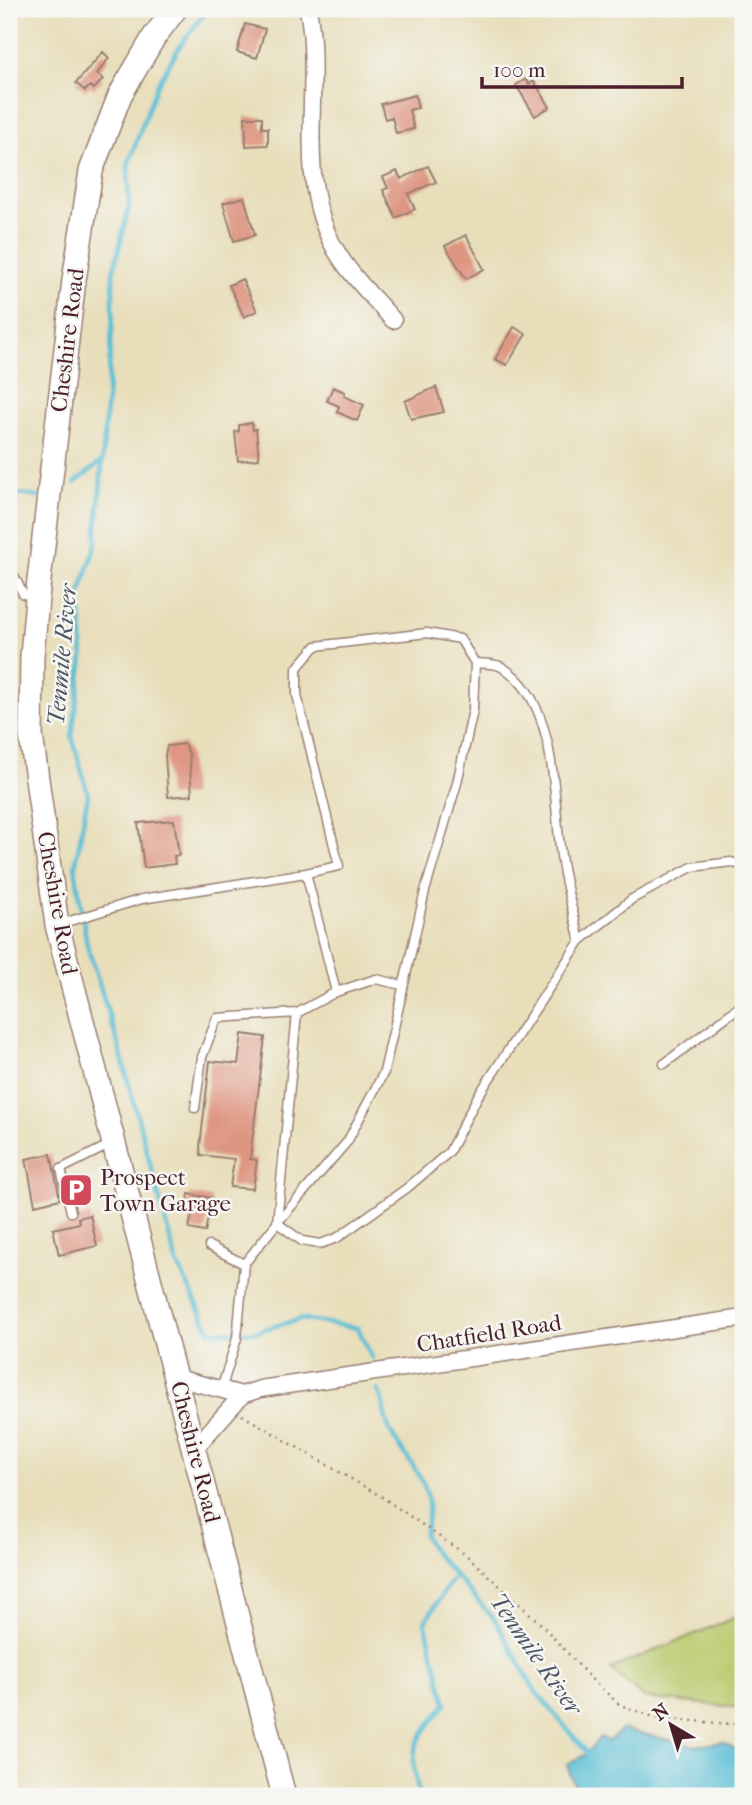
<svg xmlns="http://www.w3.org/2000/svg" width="752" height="1805" viewBox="0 0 752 1805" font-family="'IM FELL French Canon',serif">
<rect width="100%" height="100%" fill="#f6f6f2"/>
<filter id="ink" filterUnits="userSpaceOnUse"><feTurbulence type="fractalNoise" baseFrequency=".0143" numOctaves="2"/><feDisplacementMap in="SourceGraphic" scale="14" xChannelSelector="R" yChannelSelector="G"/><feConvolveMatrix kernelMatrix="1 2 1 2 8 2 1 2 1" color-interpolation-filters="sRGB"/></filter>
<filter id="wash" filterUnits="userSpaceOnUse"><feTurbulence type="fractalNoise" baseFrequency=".00686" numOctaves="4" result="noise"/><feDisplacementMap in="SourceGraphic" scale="28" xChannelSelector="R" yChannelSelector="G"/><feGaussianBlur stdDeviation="1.57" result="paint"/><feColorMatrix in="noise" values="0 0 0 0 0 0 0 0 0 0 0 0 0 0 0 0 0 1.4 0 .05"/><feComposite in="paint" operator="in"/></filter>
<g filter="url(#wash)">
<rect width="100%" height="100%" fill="#e8deba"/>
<path fill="#b9cb6e" stroke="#82754c" stroke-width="2" d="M743 1614V1708L644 1698 610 1669Z"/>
<path fill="#57bdd5" stroke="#506e80" stroke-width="2" d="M622 1729 694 1746 723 1742 743 1753V1796H597L591 1791 584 1794 573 1782 567 1765 586 1754 600 1737 609 1741Z"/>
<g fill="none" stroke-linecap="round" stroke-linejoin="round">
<path stroke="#57bdd5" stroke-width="4.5" d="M208 9 181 44 156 87 128 165 129 207 113 273V317L96 544 80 594 83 658 72 736 88 794 75 867 87 945 119 1047 176 1261 210 1331 254 1332 301 1319 358 1328 372 1358
M75 483 103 460
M9 499 21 494 38 497
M378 1390C385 1404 384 1420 391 1433 413 1471 439 1485 424 1534L432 1550 495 1620 536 1692 590 1756
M420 1796C406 1746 416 1742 446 1704L425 1622 455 1575"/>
</g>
<g id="blocks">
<path fill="#de9682" d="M245 24 265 29 257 58 237 52Z
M103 52 109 58 97 74 103 79 94 89 90 86 85 91 76 83Z
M526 79 529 84 534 81 550 107 535 116 516 85Z
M415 95 418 108 409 110 414 129 396 133 392 117 385 119 381 104Z
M245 117H262V128H268V145L246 146Z
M428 166 436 182 408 194 415 209 396 218 383 190 388 188 383 177 397 171 401 179Z
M244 197 255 235 234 241 223 203Z
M466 235 484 269 466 279 445 246Z
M242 279 257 311 244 317 229 285Z
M514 327 526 334 507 365 495 359Z
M333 387 345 392 344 396 364 405 357 421 337 412 339 406 327 401Z
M436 387 444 412 411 419 405 401Z
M252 423 253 430 256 429 259 459 238 461 235 432 239 431V425Z
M184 744 189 753 192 795 168 797 165 755 167 746Z
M174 820 179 855 174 856 175 864 144 868 138 823Z
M242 1034 265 1037 250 1159 257 1160 253 1189 230 1187 234 1159 201 1155 200 1147 210 1061 238 1064Z
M51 1154 60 1199 35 1205 26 1159Z
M189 1194 212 1198 205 1232 189 1229 192 1214 186 1213Z
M90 1215 97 1246 59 1255 53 1229 79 1223 78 1218Z"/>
</g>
</g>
<g filter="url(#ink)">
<use href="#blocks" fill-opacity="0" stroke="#997e72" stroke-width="2"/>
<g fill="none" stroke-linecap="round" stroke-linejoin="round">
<g stroke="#997e72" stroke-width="11">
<path id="service" d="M9 566 23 594 34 597
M475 663C483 664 495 663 502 667 560 701 552 804 562 862 566 889 574 915 580 941
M306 873 339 866 297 695V668L316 646 427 633 460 639 475 663 473 710 457 783 425 891 384 1072 347 1142 277 1223 302 1241 320 1244 337 1238 407 1188 449 1152 478 1096 580 941 632 899 692 867 731 862 743 866
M60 924 142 899 306 873 336 992 297 1013 277 1223 244 1264 237 1338 221 1390
M336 992 376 979 402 985
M664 1064 743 1004
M195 1108 202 1057 217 1018 297 1013
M71 1212 61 1169 113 1143
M209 1246 244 1264"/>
</g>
<g stroke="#997e72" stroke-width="19">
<path id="minor" d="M308 9C323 88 293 174 335 249 350 275 373 297 393 320
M177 1378 242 1395
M195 1448 242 1395 260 1389 743 1318"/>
</g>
<g stroke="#997e72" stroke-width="26">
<path id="secondary" d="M175 9 154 37 120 95 91 171 74 280 37 598 32 656 31 735 57 925 284 1796"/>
</g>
<path stroke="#997e72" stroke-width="2.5" stroke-dasharray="2 5" stroke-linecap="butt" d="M242 1415 382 1497 466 1555 542 1625 591 1679 620 1705 657 1718 743 1725"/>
<use href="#service" stroke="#fff" stroke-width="8"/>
<use href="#minor" stroke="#fff" stroke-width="16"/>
<use href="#secondary" stroke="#fff" stroke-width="23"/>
</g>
</g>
<defs>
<g id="parking-square" transform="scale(1.75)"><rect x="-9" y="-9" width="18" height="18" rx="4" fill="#d1495b" stroke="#f6f6f2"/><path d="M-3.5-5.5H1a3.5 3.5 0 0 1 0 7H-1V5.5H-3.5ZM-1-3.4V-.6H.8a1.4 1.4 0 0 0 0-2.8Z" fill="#fff"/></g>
</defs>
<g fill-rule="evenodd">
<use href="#parking-square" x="76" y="1190"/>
</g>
<g text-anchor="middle" stroke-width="5" stroke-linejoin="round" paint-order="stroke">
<g font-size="23" fill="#4a1f2b" stroke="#f6f6f2">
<text transform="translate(67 340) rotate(-83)" y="8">Cheshire Road</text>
<text transform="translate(58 903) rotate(80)" y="8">Cheshire Road</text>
<text transform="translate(489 1333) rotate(-9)" y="8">Chatfield Road</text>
<text transform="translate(196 1452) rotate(76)" y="8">Cheshire Road</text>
</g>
<g font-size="23" fill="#4a1f2b" stroke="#f6f6f2" text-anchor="start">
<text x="100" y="1185">Prospect<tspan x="100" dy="26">Town Garage</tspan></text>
</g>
<g font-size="24" font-style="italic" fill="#4f5666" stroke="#f6f6f2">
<text transform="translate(62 655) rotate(-85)" y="8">Tenmile River</text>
<text transform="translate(536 1654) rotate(55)" y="8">Tenmile River</text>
</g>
</g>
<rect width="752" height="1805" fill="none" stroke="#f6f6f2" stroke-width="35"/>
<g transform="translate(671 1725) rotate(322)" stroke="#f6f6f2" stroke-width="5" paint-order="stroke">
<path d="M0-5L12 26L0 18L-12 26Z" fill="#4a1f2b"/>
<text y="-10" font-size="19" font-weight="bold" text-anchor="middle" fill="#4a1f2b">N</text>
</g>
<path d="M482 77v10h200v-10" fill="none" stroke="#4a1f2b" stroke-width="3.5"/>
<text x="493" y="77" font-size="21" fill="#4a1f2b" stroke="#f6f6f2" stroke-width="5" paint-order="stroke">100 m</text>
</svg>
